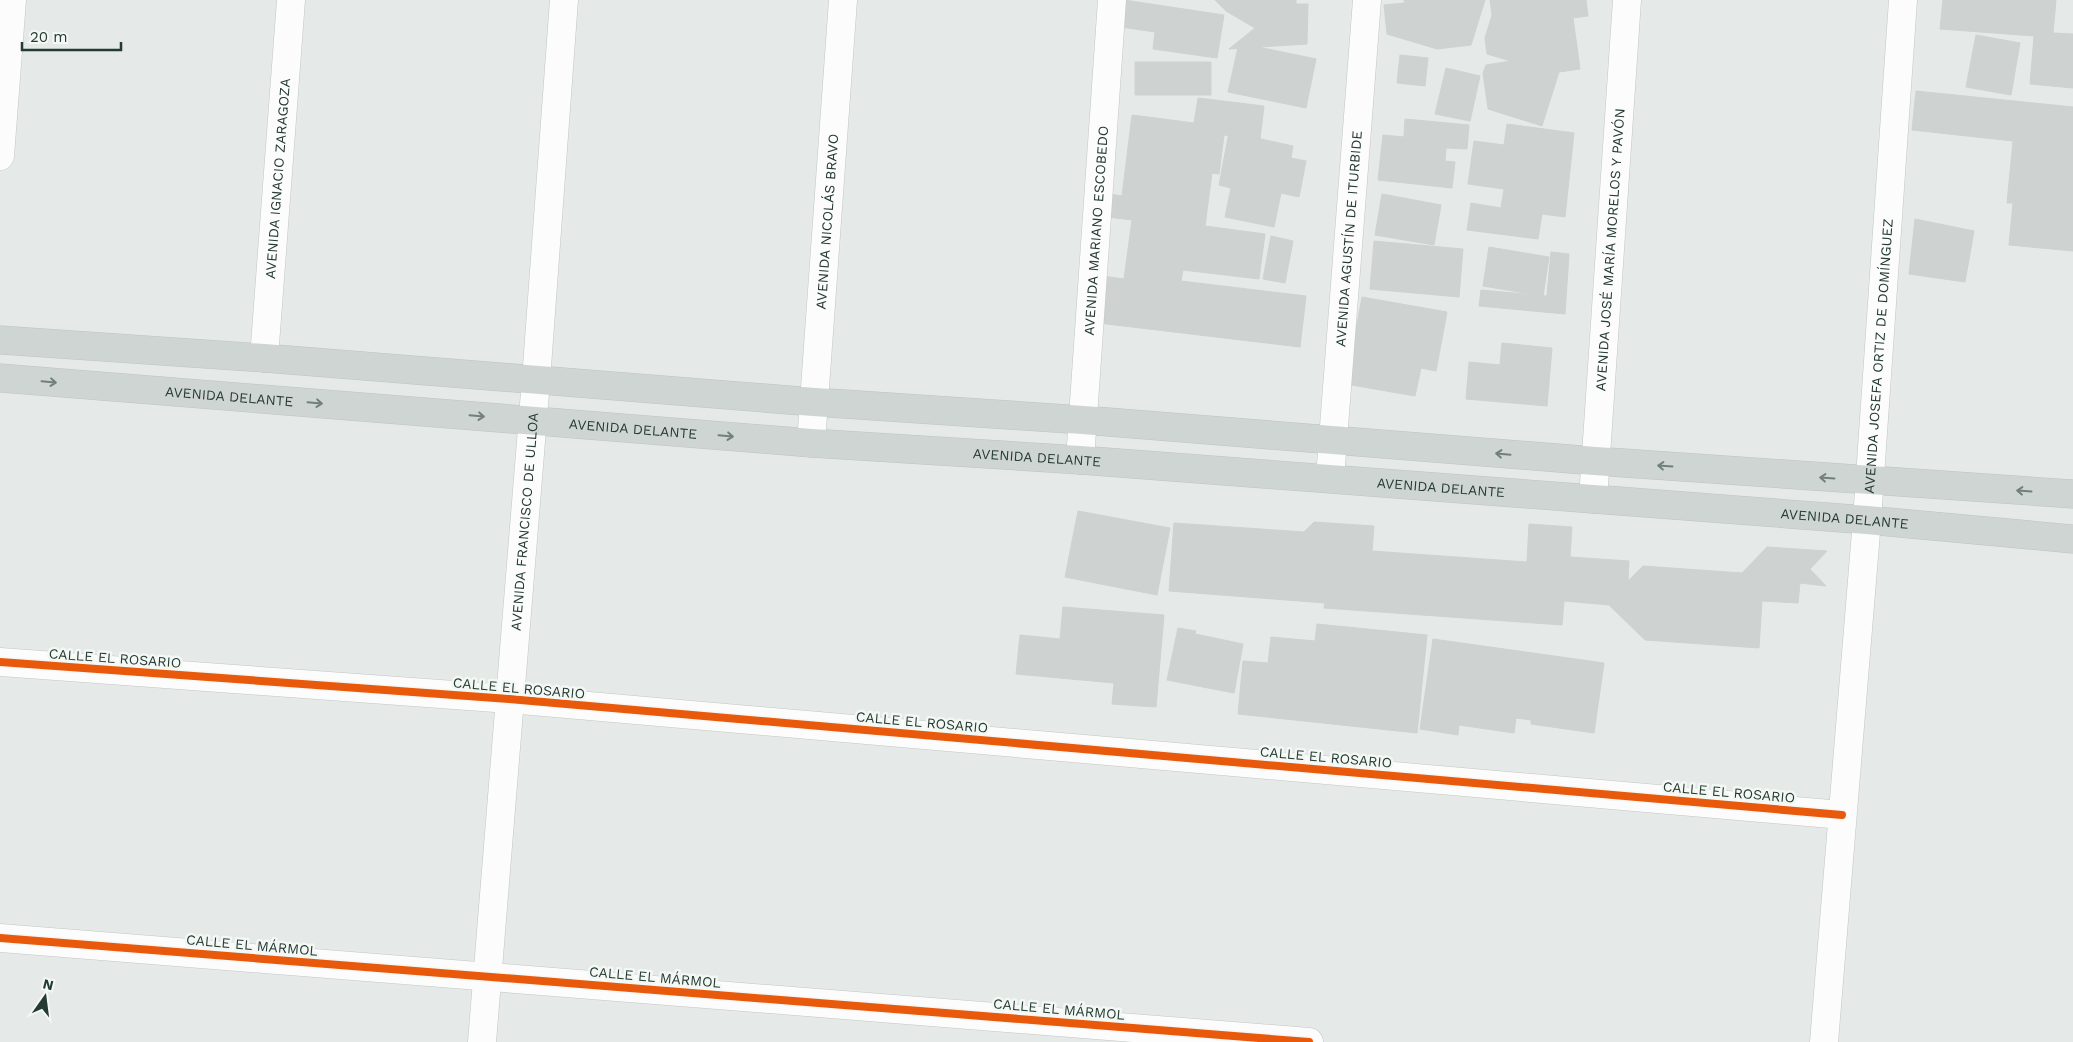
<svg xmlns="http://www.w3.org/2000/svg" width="2073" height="1042" viewBox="0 0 2073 1042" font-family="'Work Sans',sans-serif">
<rect width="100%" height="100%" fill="#e5e9e7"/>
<path fill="#ced2d0" stroke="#ced2d0" d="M1124 0 1224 15 1217 58 1153 49 1155 32 1121 27Z
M1215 0H1296V4H1308L1307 44 1229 49 1255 28 1226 11Z
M1404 0H1485L1471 45 1437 49 1387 34 1384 5 1405 3Z
M1490 0H1586L1588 16 1573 18 1580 69 1559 72 1542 126 1488 109 1483 73 1486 65 1511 61 1487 54 1485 38 1492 15Z
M1943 0H2056L2053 33 2073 34V88L2030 84 2034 36 1940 29Z
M1976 35 2020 43 2011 95 1966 87Z
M1239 43 1316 59 1306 108 1228 92Z
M1400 55 1428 58 1425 86 1397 83Z
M1135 62H1211V95H1135Z
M1446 68 1480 76 1470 121 1435 114Z
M1916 91 2073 107V251L2009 245 2013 203H2007L2013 141 1912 130Z
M1198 98 1264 106 1260 139 1224 135 1219 174 1212 173 1205 226 1265 234 1259 279 1183 270 1181 281 1306 296 1300 347 1090 322 1096 275 1124 279 1132 220 1107 217 1110 194 1122 196 1132 115 1194 123Z
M1405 119 1469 125 1467 149 1446 148 1445 161 1455 162 1452 188 1378 180 1383 135 1404 137Z
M1507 124 1574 133 1565 217 1542 214 1538 239 1467 230 1471 203 1501 208 1504 189 1468 184 1474 141 1504 145Z
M1229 132 1293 146 1291 158 1306 161 1299 197 1281 193 1274 227 1225 217 1231 188 1219 185Z
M1382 194 1441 205 1434 245 1375 235Z
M1915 219 1974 231 1965 282 1909 274Z
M1271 236 1293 241 1285 283 1263 279Z
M1374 241 1463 249 1459 297 1370 289Z
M1489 247 1549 257 1543 296 1483 286Z
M1551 252 1569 254 1565 314 1479 306 1481 290 1547 296Z
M1362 297 1447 312 1436 371 1421 368 1415 396 1346 384Z
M1502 343 1552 348 1547 406 1466 399 1469 362 1500 365Z
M1078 511 1170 528 1157 595 1065 577Z
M1314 522 1374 526 1372 551 1527 562 1529 524 1572 527 1570 557 1629 561 1628 581 1643 566 1742 573 1767 547 1827 551 1810 569 1826 586 1800 583 1798 603 1762 601 1759 648 1645 640 1609 605 1564 601 1562 625 1324 608 1325 603 1169 591 1174 523 1304 532Z
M1063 607 1164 615 1156 707 1112 704 1114 683 1016 674 1020 635 1060 639Z
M1317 624 1427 635 1417 733 1238 714 1243 661 1268 663 1271 637 1315 641Z
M1178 628 1196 631 1195 634 1243 644 1234 693 1167 680Z
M1433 639 1604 663 1594 733 1531 724V720L1516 718 1514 733 1459 725 1458 735 1420 729Z"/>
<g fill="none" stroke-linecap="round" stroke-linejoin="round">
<g stroke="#c2c6c4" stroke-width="29">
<g id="street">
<path d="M0 156 12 0"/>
<path id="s1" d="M264 358 291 0"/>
<path id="s2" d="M811 443 843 0"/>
<path id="s3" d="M1080 460 1112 0"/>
<path id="s4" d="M1330 478 1367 0"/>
<path id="s5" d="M1593 499 1627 0"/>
<path d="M0 662 509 699 1842 815"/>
<path d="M0 938 1309 1042"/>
<path id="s6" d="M1824 1042 1867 520 1903 0"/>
</g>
</g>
<g stroke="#c1c6c4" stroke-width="29">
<g id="secondary">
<path id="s7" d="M482 1042 536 380 564 0"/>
</g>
</g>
<g stroke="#bdc4c2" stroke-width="29">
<g id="primary">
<path d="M0 340 264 358 814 402 1083 420 1595 461 2073 494"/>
<path id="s8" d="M0 378 811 443 1080 460 1593 499 1867 520 2073 539"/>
</g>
</g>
<use href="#street" stroke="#fbfcfb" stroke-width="28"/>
<use href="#secondary" stroke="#fbfcfb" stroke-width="28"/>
<use href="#primary" stroke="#cfd5d3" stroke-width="28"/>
<g stroke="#f3f8f5" stroke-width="11">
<path id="cycleway" d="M0 662 509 699 1842 815
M0 938 1309 1042"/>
</g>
<use href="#cycleway" stroke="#e8590c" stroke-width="8"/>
</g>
<defs><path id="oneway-shaft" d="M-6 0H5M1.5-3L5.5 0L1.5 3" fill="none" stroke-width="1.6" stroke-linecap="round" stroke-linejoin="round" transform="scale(1.25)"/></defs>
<g stroke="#71807a">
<use href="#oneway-shaft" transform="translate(49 382) rotate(5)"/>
<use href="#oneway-shaft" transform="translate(315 403) rotate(5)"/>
<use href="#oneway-shaft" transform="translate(477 416) rotate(5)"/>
<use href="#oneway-shaft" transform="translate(726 436) rotate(5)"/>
<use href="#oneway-shaft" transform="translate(1503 454) rotate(-175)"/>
<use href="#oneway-shaft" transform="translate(1665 466) rotate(-176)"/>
<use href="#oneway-shaft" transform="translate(1827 478) rotate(-176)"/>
<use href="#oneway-shaft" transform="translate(2024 491) rotate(-176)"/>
</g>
<g text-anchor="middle" stroke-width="5" stroke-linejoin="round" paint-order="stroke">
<g font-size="14" fill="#253a32" stroke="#f3f8f5">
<text dy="5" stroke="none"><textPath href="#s1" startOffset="180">AVENIDA IGNACIO ZARAGOZA</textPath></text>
<text dy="5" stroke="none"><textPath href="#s2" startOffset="222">AVENIDA NICOLÁS BRAVO</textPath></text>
<text dy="5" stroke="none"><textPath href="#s3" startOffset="230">AVENIDA MARIANO ESCOBEDO</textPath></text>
<text dy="5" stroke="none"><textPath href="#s4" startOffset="240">AVENIDA AGUSTÍN DE ITURBIDE</textPath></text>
<text dy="5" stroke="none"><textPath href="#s5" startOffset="250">AVENIDA JOSÉ MARÍA MORELOS Y PAVÓN</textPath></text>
<text dy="5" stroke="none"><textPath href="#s6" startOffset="688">AVENIDA JOSEFA ORTIZ DE DOMÍNGUEZ</textPath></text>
<text dy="5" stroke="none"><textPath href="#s8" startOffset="230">AVENIDA DELANTE</textPath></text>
<text dy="5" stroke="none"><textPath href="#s8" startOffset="635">AVENIDA DELANTE</textPath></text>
<text dy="5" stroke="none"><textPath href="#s8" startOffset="1040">AVENIDA DELANTE</textPath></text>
<text dy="5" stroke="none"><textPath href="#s8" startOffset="1445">AVENIDA DELANTE</textPath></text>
<text dy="5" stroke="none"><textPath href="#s8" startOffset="1850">AVENIDA DELANTE</textPath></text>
<text dy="5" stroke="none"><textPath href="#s7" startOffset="522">AVENIDA FRANCISCO DE ULLOA</textPath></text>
<text transform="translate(115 658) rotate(4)" y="5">CALLE EL ROSARIO</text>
<text transform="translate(519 688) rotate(5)" y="5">CALLE EL ROSARIO</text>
<text transform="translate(922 722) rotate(5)" y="5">CALLE EL ROSARIO</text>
<text transform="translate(1326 757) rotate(5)" y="5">CALLE EL ROSARIO</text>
<text transform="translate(1729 792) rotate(5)" y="5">CALLE EL ROSARIO</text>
<text transform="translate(252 945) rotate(5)" y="5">CALLE EL MÁRMOL</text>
<text transform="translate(655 977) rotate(5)" y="5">CALLE EL MÁRMOL</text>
<text transform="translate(1059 1009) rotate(5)" y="5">CALLE EL MÁRMOL</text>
</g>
</g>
<g transform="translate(45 997) rotate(14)" stroke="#f3f8f5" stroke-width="4" paint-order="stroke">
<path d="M0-4L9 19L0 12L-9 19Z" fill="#253a32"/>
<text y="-8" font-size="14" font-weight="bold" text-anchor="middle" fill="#253a32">N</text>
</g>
<path d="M22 42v8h99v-8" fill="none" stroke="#253a32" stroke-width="2.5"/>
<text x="30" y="42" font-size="15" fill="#253a32" stroke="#f3f8f5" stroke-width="4" paint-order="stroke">20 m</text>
</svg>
